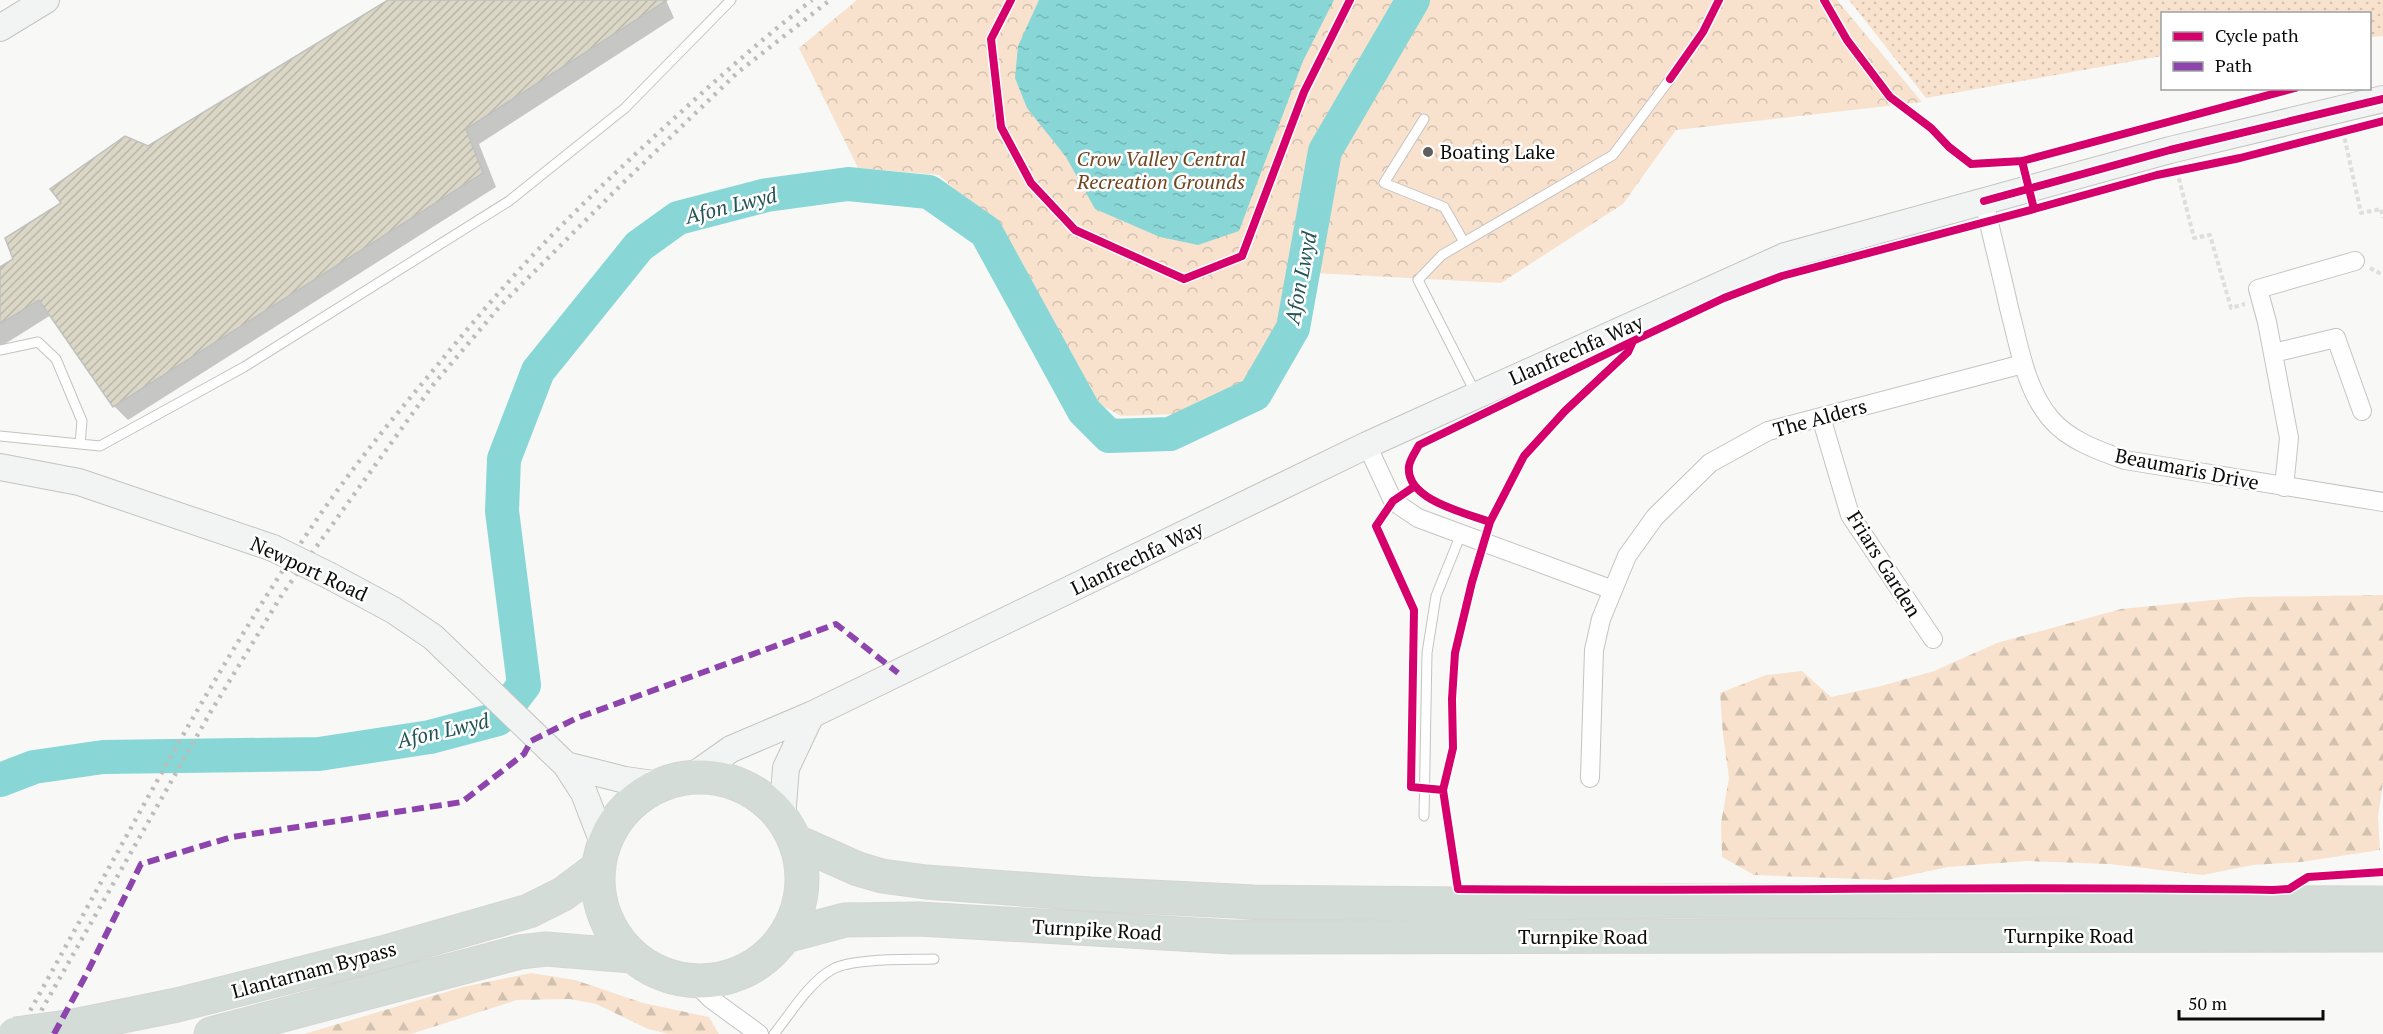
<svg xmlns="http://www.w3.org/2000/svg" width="2383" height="1034" viewBox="0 0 2383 1034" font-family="'PT Serif',serif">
<defs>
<pattern id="grass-dots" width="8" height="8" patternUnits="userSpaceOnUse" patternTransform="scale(1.5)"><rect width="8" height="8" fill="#f8e2ce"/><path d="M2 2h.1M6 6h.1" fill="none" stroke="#d3c1b0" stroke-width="1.8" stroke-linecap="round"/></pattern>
<pattern id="forest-firs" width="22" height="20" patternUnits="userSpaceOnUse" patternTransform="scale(1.5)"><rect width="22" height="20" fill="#f8e2ce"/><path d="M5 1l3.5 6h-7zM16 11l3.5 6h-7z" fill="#d3c1b0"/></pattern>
<pattern id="park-crowns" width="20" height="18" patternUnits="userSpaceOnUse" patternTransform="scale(1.5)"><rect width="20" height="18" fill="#f8e2ce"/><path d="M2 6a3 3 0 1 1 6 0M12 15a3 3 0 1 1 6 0" fill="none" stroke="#d3c1b0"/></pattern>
<pattern id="water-ripples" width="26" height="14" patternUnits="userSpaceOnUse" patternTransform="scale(1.5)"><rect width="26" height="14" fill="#88d7d6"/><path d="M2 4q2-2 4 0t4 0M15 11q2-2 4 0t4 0" fill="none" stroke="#74b7b6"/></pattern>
<pattern id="building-hatch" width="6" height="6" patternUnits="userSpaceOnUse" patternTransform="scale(1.5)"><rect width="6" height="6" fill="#dad7c7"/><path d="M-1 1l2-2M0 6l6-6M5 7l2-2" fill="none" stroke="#bab7aa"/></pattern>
</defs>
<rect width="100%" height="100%" fill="#f8f9f6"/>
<path fill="url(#grass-dots)" d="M1849 0H2383V36L2370 37V14H2162V56L1926 98Z"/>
<path fill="url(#forest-firs)" d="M2383 595V782L2378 817 2380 850 2301 862 2253 865 2203 875 2109 864 2026 861 1948 867 1887 880 1754 875 1722 857 1721 823 1729 778 1723 735 1720 693 1766 675 1802 671 1831 697 1881 686 1934 671 1997 643 2121 609 2244 597Z
M531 973 575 980 643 1003 709 1017 719 1034H669L648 1029 596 1004 570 999 517 1000 411 1034H304L463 987Z"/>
<path fill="url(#park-crowns)" d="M857 0H1837L1922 102 1676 130 1623 204 1501 283 1296 272 1284 331 1251 386 1182 414 1121 416 1088 398 1007 238 939 175 858 168 799 48Z"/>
<path fill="url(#water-ripples)" d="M1039 0H1334L1303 61 1239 231 1198 245 1160 237 1095 209 1066 157 1027 108 1015 78 1018 46Z"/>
<path fill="#0003" d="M391 0H666L674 18 479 144 496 187 128 420 114 406 51 315 0 347V268L15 259 148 147Z"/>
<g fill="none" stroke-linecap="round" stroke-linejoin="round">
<path stroke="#88d7d6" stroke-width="34" d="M0 780 34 767 103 757 319 754 430 737 498 719 524 685 502 511 504 459 538 371 639 246 678 218 767 195 848 184 929 192 986 232 1084 411 1109 436 1170 434 1255 394 1293 328 1325 151 1413 0"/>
</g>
<path fill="url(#building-hatch)" stroke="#c0c1be" stroke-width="1.5" d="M388 0H667L466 129 483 173 113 407 39 300 0 324V267L13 259 5 238 61 203 50 189 125 136 148 146Z"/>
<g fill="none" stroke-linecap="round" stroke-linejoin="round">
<g stroke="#c3c4c1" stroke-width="11">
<path id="lane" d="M1424 119 1384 183 1444 207 1464 242
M0 350 38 342 56 359 82 421 80 444
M1476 394 1418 280 1442 255 1613 155 1670 79
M0 436 100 446 244 367 509 201 625 108 731 0
M1424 816 1427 653 1436 596 1461 534
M774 1034C791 1013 809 982 833 969 853 958 910 960 934 959"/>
</g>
<g stroke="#c3c4c1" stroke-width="20">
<path id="street" d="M1984 201C1992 237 2001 272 2009 308 2019 345 2025 388 2050 418 2068 440 2099 451 2125 460L2383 502
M2273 353 2336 338 2362 411
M1821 417 1850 515 1933 639
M1367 445 1393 501 1418 518 1613 590
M2284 487 2289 438 2267 322 2258 289 2355 261
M1590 778 1594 650 1601 619 1627 556 1655 517 1710 463 1768 431 2023 364
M693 981 711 999 759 1034"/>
</g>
<g stroke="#c3c4c1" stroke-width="28">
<path id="secondary" d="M0 28 46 0
M0 467 79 482 273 548
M330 576 393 610 433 637 566 765 584 793 604 845
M566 765 625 780 661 785
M690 778 731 749 811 715 1367 445 1785 256 2170 150 2383 99
M782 818 786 768 811 715"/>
</g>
<g stroke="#d5d6d4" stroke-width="35">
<path id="highway" d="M598 879a102 102 0 1 1 204 0a102 102 0 1 1-204 0Z
M795 841 858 869 882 876 926 882 1090 894 1254 902 1461 904 1668 901 2383 903
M785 936 845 920 919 919 1232 937 2383 935
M118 1017 177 1005 382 953 529 911 563 894 599 867
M211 1034 520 952 546 949 632 956"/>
</g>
<path stroke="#dedfdd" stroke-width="4" stroke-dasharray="4.5 3" stroke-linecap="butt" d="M2343 131 2361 213 2381 209 2383 218
M2177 171 2194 238 2210 235 2231 308 2245 304
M2370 268 2383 275"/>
<use href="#lane" stroke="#fefefe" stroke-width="9"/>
<use href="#street" stroke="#fefefe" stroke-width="18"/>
<use href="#secondary" stroke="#f1f4f3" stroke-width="26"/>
<use href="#highway" stroke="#d3dcd7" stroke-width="33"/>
<path stroke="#bdbebc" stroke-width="4.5" stroke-dasharray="3 6" stroke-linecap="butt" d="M17 1034C113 864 202 688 313 525 347 475 386 426 426 379 472 323 519 267 571 216 599 188 628 161 657 134 707 88 758 42 812 0
M28 1034 210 713 283 593 433 385 501 305 625 181 737 73 830 0"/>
<g stroke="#c3c4c1" stroke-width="28" stroke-linecap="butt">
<path id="secondary-bridge" d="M273 548 330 576"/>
</g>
<g stroke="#d5d6d4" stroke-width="35" stroke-linecap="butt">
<path id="highway-bridge" d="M15 1034 74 1026 118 1017"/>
</g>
<use href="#secondary-bridge" stroke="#f1f4f3" stroke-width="26"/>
<use href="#highway-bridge" stroke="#d3dcd7" stroke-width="33"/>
<path stroke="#8e44ad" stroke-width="6" stroke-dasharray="12 6" stroke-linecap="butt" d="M54 1034 86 975 141 864 232 837 462 802 524 754 531 741 577 718 836 624 898 673"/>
<g stroke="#fff" stroke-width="11">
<path id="cycleway" d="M1011 0 991 39 1001 127 1031 183 1075 230 1184 279 1242 256 1304 92 1350 0
M1824 0 1847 40 1890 97 1931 128 1949 147 1971 164 2022 161 2295 88
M1670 79 1703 32 1719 0
M2022 161 2034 209 2157 175 2240 158 2383 121
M1984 201 2170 150 2383 99
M1633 341 1419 445C1416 451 1410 459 1409 466 1405 500 1466 513 1490 522L1524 456 1565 411 1628 352 1633 341 1724 298 1782 276 2034 209
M1415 486 1393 501 1376 526 1414 610 1411 787 1443 790 1458 889C1729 892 2001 885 2273 890L2289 889 2308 877 2383 872
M1443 790 1453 748 1452 699 1455 653 1472 582 1490 522"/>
</g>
<use href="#cycleway" stroke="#d6006c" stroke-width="8"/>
</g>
<circle fill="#5e5f5d" stroke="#fff" stroke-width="2" cx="1428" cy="152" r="6"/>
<g text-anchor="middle" stroke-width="5" stroke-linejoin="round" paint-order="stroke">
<g font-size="20" fill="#0b0c0a" stroke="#fff" text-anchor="start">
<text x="1440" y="159">Boating Lake</text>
</g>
<g font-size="20" font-style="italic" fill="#6f461e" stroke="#fff">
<text x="1161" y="166">Crow Valley Central<tspan x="1161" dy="23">Recreation Grounds</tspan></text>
</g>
<g font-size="20" fill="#0b0c0a" stroke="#fff">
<text transform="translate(1576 350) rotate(-24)" y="7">Llanfrechfa Way</text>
<text transform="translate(1820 418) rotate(-15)" y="7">The Alders</text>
<text transform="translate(2187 469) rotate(11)" y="7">Beaumaris Drive</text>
<text transform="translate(1137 558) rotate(-26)" y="7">Llanfrechfa Way</text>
<text transform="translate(1884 564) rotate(58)" y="7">Friars Garden</text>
<text transform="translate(309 569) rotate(25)" y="7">Newport Road</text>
<text transform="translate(1097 930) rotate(3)" y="7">Turnpike Road</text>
<text x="2069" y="943">Turnpike Road</text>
<text x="1583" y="944">Turnpike Road</text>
<text transform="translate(314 970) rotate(-15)" y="7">Llantarnam Bypass</text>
</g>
<g font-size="21" font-style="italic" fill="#245455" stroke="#fff">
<text transform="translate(731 206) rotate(-14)" y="7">Afon Lwyd</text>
<text transform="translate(1301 278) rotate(-79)" y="7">Afon Lwyd</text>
<text transform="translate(443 731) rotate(-13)" y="7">Afon Lwyd</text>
</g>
</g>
<rect x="2161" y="12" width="210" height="78" fill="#ffffff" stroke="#9d9e9d" stroke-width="1.5"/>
<rect x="2173" y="32" width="30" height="9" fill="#d6006c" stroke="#9d9e9d" stroke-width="1.5"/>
<text x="2215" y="42" font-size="18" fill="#0b0c0a">Cycle path</text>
<rect x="2173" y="62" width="30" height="9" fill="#8e44ad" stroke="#9d9e9d" stroke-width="1.5"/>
<text x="2215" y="72" font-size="18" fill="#0b0c0a">Path</text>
<path d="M2179 1010v9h144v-9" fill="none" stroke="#0b0c0a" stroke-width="3"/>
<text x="2188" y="1010" font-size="18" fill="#0b0c0a" stroke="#ffffff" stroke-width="4.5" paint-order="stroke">50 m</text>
</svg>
